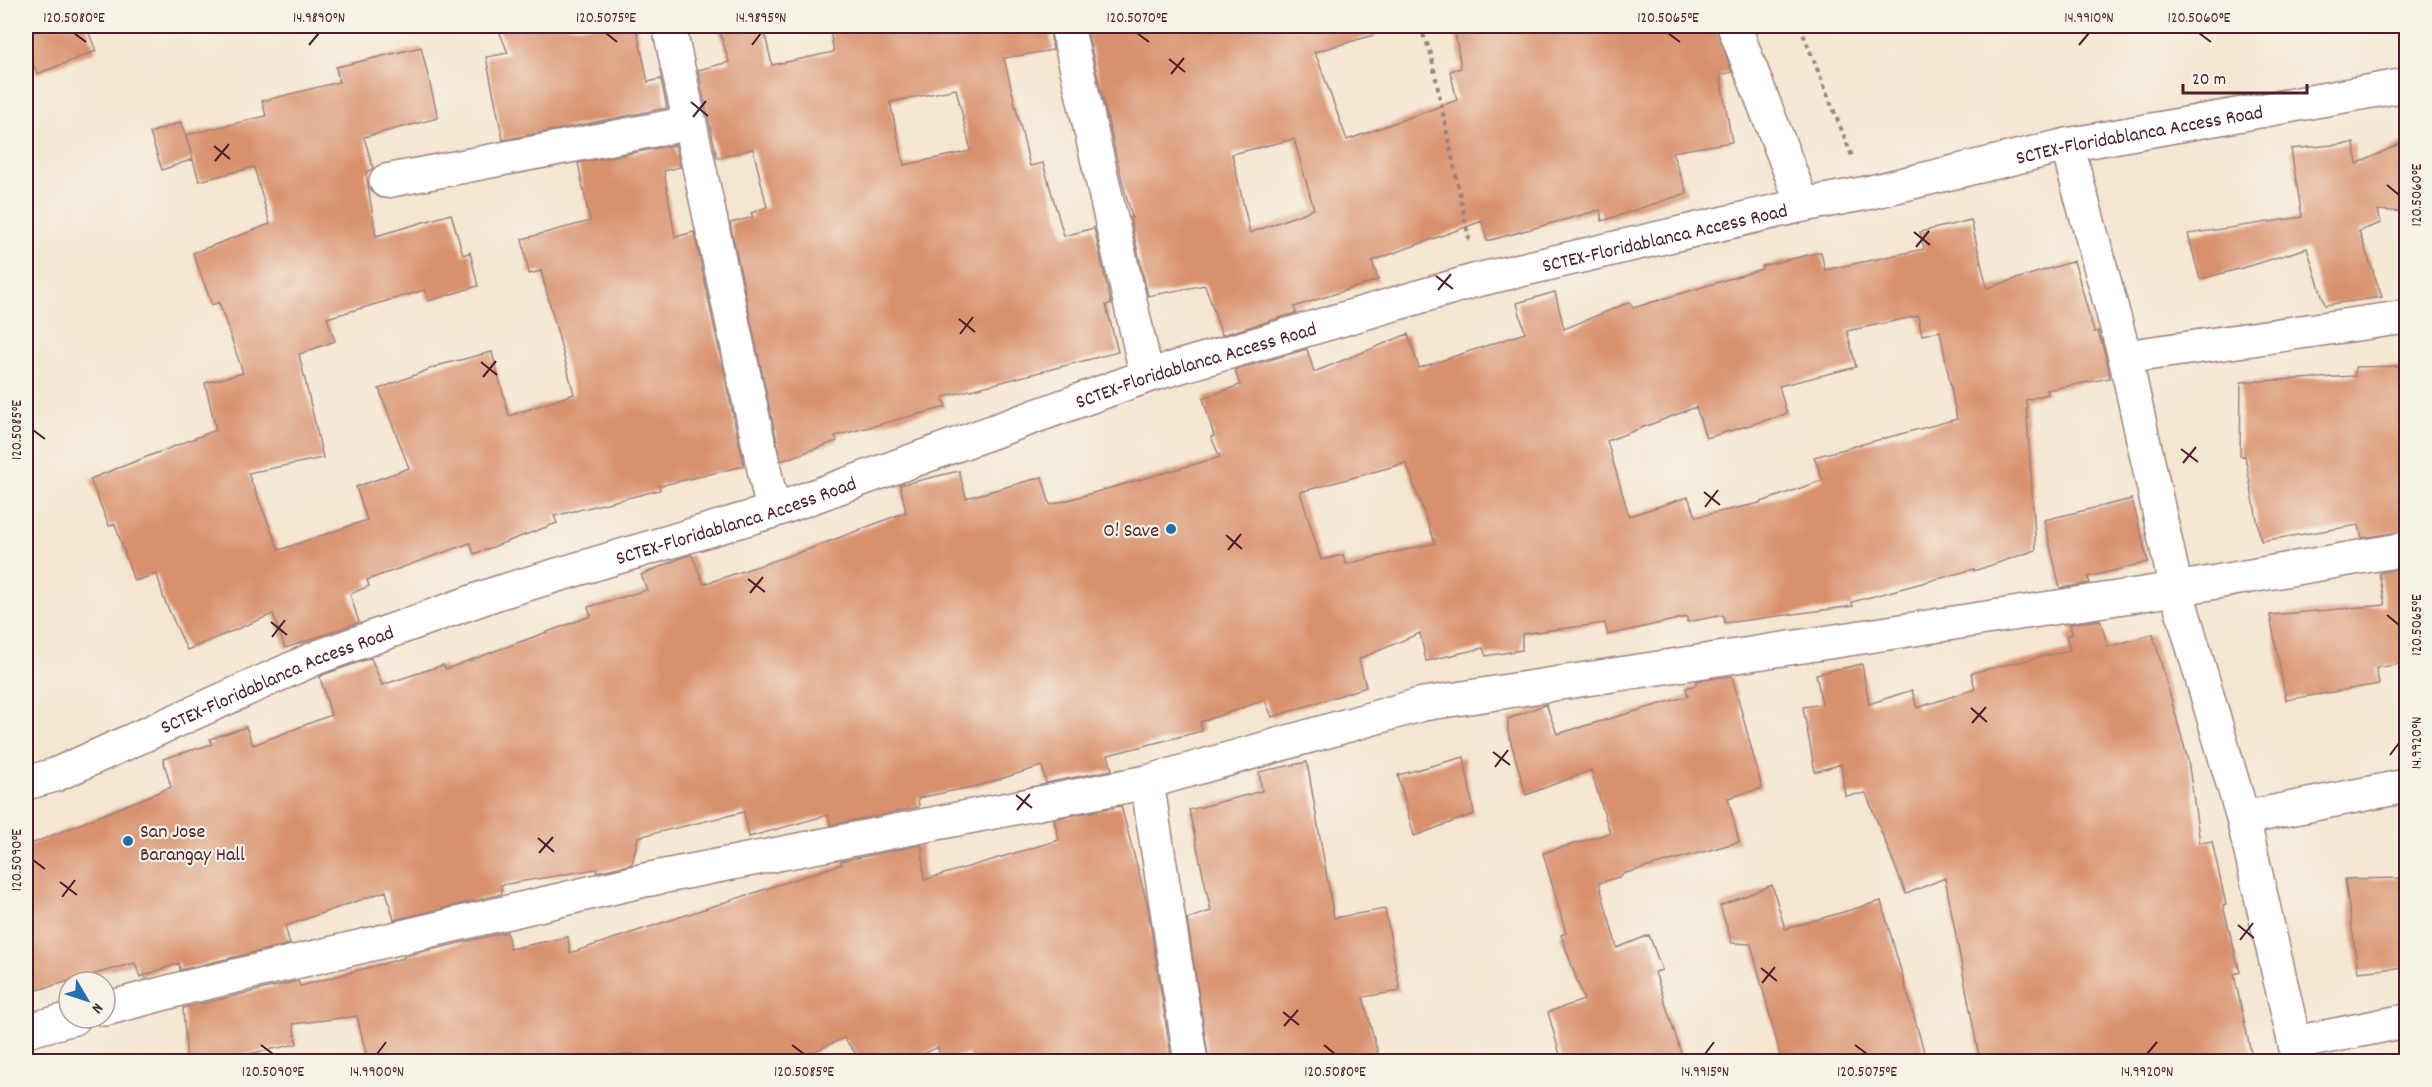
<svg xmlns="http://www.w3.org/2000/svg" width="2432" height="1087" viewBox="0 0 2432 1087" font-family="Dekko,sans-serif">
<rect width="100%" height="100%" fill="#f7f3e8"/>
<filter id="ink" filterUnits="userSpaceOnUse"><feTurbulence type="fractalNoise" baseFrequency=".0167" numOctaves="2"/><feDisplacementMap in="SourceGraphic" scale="12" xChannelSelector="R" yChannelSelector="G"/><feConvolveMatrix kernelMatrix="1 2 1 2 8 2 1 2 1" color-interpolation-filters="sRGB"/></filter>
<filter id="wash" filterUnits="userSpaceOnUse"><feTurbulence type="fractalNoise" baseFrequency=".008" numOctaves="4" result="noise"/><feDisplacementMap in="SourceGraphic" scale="24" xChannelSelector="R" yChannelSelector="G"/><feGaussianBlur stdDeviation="1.35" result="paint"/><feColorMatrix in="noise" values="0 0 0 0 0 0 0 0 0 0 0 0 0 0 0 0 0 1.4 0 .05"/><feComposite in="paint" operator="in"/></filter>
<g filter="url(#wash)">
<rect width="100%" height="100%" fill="#f4e6d0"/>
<g id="blocks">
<path fill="#d9916d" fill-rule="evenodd" d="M26 26H86L96 51 37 74 26 44Z
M497 26H636L648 82 661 79 667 108 503 140 486 57 508 53Z
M718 26H763L772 65 834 52 829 26H1049L1053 50 1004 58 1030 166 1043 163 1064 236 1094 228 1111 304 1106 305 1118 352 943 397 946 407 835 436 837 441 781 461 730 223 753 217 751 213 767 207 753 149 717 158 698 70 729 62ZM956 89 971 151 904 165 890 102Z
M1086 26H1373L1374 35 1314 52 1318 60 1347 140 1457 100 1450 71 1461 68 1454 26H1716L1732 72 1720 75 1732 142 1672 152 1687 193 1602 221 1600 210 1487 241 1482 221 1372 261 1378 280 1294 307 1296 313 1222 335 1205 285 1148 296 1130 218H1132L1122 180ZM1294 139 1314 209 1250 233 1232 154Z
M421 47 438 118 364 137 373 168 366 173 376 236 451 214 463 255 470 252 478 286 428 301 425 290 327 318 335 341 299 354 323 458 248 473 279 550 367 520 356 487 409 468 379 389 440 365 492 352 509 416 574 394 541 271 529 274 522 239 590 221 578 163 675 145 680 167 664 171 675 237 694 232 744 466 659 486 660 490 554 516 557 523 474 554 470 543 367 580 369 586 350 594 359 622 309 640 285 648 273 614 187 650 164 599 157 574 134 581 115 524 109 526 90 479 216 430 205 383 243 373 219 302 212 305 193 253 270 224 254 167 199 181 186 135 266 116 262 101 339 82 336 67Z
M181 122 193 159 162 170 150 133Z
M2406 141V212L2378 210 2381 223 2359 231 2382 297 2325 305 2307 248 2250 266 2200 279 2188 234 2302 217 2291 149 2354 143 2357 164Z
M1971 220 1987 288 2074 261 2094 332 2098 331 2107 361 2110 378 2047 390 2048 394 2026 400 2036 550 1974 571V569L1852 602 1853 606 1725 623 1723 615 1687 622V617L1608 635 1605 623 1522 634V650L1486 656 1483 648 1426 661 1420 633 1359 659 1366 687 1272 717 1265 700 1200 722 1202 731 1108 755 1112 770 1046 783 1042 766 981 785 918 798 919 807 831 825 828 815 749 837 744 812 638 837 632 864 597 872 596 869 501 885 502 894 394 920 386 891 285 926 290 944 180 970 179 963 140 977 135 963 26 993V846L171 787 163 759 212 744 210 739 246 727 253 745 331 715 320 677 325 674 371 658 382 685 443 665 446 669 591 616 588 607 647 590 641 575 683 557 692 555 704 584 815 547 906 512 900 485 959 471 966 498 1042 477 1050 505 1220 457 1211 437 1214 436 1203 398 1240 385 1235 370 1307 349 1314 372 1408 334 1419 368 1525 333 1517 303 1555 292 1564 329 1630 302 1633 308 1762 269V266L1821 252 1825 270 1924 249 1920 232ZM1918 316 1922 335 1940 331 1957 419 1814 457 1823 480 1756 504 1696 517 1688 497 1629 516 1607 441 1696 407 1706 438 1787 414 1779 386 1856 367 1847 331ZM1406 463 1435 543 1346 564 1343 555 1321 560 1300 492Z
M2405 366 2406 531 2362 538 2359 525 2261 541 2245 456H2240L2241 382 2355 376V367Z
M2132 499 2148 562 2088 577 2090 583 2060 588 2044 520Z
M2406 568V663L2376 668 2379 684 2286 700 2270 615 2385 605 2379 573Z
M2100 620 2108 647 2153 634 2188 760 2200 843 2212 841 2226 905 2223 906 2240 972 2234 974 2253 1062H1980L1945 878 1906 894 1866 793 1845 796 1841 764 1815 772 1803 707 1822 704 1816 674 1862 664 1869 704 1912 690 1917 708 1975 689 1971 673 2070 650 2066 636 2072 634 2070 624Z
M1732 676 1762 788 1728 798 1739 842 1622 874V876L1599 883 1617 948 1649 935 1662 970 1655 972 1684 1062H1562L1548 1012 1584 1000 1561 935 1566 933 1543 853 1610 833 1591 770 1526 795 1508 732V719L1546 704 1557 734 1688 696 1686 688 1696 685V681Z
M1464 757 1474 814 1414 836 1398 775Z
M1307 762 1334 918 1385 909 1400 991 1363 997 1378 1054 1349 1062H1209L1187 919 1211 911 1189 810 1262 791 1259 772Z
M1121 806 1147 904 1172 1062H970L968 1054 941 1061 938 1047 906 1062H862L844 1038 791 1062H633L632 1053 586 1062H368L357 1016 293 1024 297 1044 209 1062H187L183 1008 298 981 300 986 404 958V956L507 932 510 949 568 937 570 953 842 864 841 861 922 845 924 880 1059 840 1054 819Z
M2406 878V967L2358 972 2345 879Z
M1772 885 1785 929 1881 901 1927 1062H1782L1751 944 1732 943 1720 906Z"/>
</g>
</g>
<g filter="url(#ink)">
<use href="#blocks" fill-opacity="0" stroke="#9f827e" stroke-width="1.5"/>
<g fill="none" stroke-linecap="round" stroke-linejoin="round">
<g stroke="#9f827e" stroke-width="36">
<path id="street" d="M669 26 773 511
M1067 26 1147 376
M1734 26 1803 205
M2067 145 2125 357 2176 589 2243 818 2299 1062
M386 181 690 123
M2125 357 2406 317
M1147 782 1191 1062
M2243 818 2406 786
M105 1009 184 988 645 880 1147 782 1423 704 2176 589 2406 549
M26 1031 74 1018
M2295 1043 2406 1021"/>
</g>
<g stroke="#9f827e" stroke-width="36">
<g id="primary">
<path id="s1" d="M26 783 55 775 318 657 497 593 773 511 1147 376 1477 280 1803 205 1867 193 2067 145 2406 85"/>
</g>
</g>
<path stroke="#9f827e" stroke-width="4" stroke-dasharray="4.5 4.5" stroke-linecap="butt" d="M1419 26 1430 50 1470 244
M1800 26 1852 156"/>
<use href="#street" stroke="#fff" stroke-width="33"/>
<use href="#primary" stroke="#fff" stroke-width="33"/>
</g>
</g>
<path fill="none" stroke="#4a1f2b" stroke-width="2" d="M74 33 86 42M606 33 617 42M1137 33 1149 42M1668 33 1680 42M2199 33 2211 42M309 45 319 33M752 45 761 33M2079 45 2089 33M1169 59 1185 72M1171 74 1184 58M691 102 708 116M693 117 706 101M214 146 230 159M215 161 229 144M2387 185 2399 195M1914 232 1930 245M1916 247 1929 231M1436 276 1453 289M1438 290 1451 274M959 319 975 332M960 334 973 317M481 362 497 375M483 377 496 361M33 430 45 439M2181 449 2198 462M2183 463 2196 447M1704 492 1720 505M1705 507 1718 490M1226 535 1242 549M1228 550 1241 534M748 579 765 592M750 593 763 577M2387 615 2399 625M271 622 287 635M272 637 285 620M1971 708 1987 722M1972 723 1986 707M1493 752 1510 765M2390 755 2399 743M1495 767 1508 750M1016 795 1032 808M1017 810 1030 794M538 838 554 852M539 853 553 837M33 860 45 869M60 882 77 895M62 897 75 880M2238 925 2254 938M2240 940 2253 923M1761 968 1777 981M1762 983 1775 967M1283 1012 1299 1025M1284 1026 1298 1010M261 1045 273 1054M792 1045 804 1054M1324 1045 1335 1054M1855 1045 1867 1054M377 1054 386 1042M1705 1054 1714 1042M2147 1054 2157 1042"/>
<g fill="#1f6fb2" stroke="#f7f3e8" stroke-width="2">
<circle cx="1171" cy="529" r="6"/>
<circle cx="128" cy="841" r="6"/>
</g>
<g text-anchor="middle" stroke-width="4.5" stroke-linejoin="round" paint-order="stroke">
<g font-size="20" fill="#4a1f2b" stroke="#f7f3e8">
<text dy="7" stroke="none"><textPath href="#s1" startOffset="2216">SCTEX-Floridablanca Access Road</textPath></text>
<text dy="7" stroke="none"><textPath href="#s1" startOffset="1730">SCTEX-Floridablanca Access Road</textPath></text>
<text dy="7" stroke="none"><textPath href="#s1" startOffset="1244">SCTEX-Floridablanca Access Road</textPath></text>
<text dy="7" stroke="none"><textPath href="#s1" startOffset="758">SCTEX-Floridablanca Access Road</textPath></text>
<text dy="7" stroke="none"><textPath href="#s1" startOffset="272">SCTEX-Floridablanca Access Road</textPath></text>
</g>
<g font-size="20" fill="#4a1f2b" stroke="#f7f3e8" text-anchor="end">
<text x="1159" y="536">O! Save</text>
<text x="140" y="837" text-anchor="start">San Jose<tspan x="140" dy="23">Barangay Hall</tspan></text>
</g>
</g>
<rect width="2432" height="1087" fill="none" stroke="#f7f3e8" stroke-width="66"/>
<g transform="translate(87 1000) rotate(129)"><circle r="28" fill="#f7f3e8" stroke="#b29e9c" stroke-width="1.5"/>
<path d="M0-4.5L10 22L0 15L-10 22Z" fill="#1f6fb2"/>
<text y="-9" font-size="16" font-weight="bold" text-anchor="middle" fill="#4a1f2b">N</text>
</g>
<path d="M2183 84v9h124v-9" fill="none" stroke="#4a1f2b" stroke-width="3"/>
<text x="2192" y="84" font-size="18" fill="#4a1f2b" stroke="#f7f3e8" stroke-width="4.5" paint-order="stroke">20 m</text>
<rect x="33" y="33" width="2366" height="1021" fill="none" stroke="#4a1f2b" stroke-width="2"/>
<g font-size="15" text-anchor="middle" fill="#4a1f2b">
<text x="74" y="22">120.5080°E</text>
<text x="319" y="22">14.9890°N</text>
<text x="606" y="22">120.5075°E</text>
<text x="761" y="22">14.9895°N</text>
<text x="1137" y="22">120.5070°E</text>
<text x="1668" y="22">120.5065°E</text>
<text x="2089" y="22">14.9910°N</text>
<text x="2199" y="22">120.5060°E</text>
<text transform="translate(2416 195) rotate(-90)" y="5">120.5060°E</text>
<text transform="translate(16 430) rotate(-90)" y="5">120.5085°E</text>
<text transform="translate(2416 625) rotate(-90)" y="5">120.5065°E</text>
<text transform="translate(2416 743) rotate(-90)" y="5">14.9920°N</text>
<text transform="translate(16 860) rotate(-90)" y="5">120.5090°E</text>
<text x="273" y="1076">120.5090°E</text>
<text x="377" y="1076">14.9900°N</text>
<text x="804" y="1076">120.5085°E</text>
<text x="1335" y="1076">120.5080°E</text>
<text x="1705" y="1076">14.9915°N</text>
<text x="1867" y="1076">120.5075°E</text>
<text x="2147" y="1076">14.9920°N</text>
</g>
</svg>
